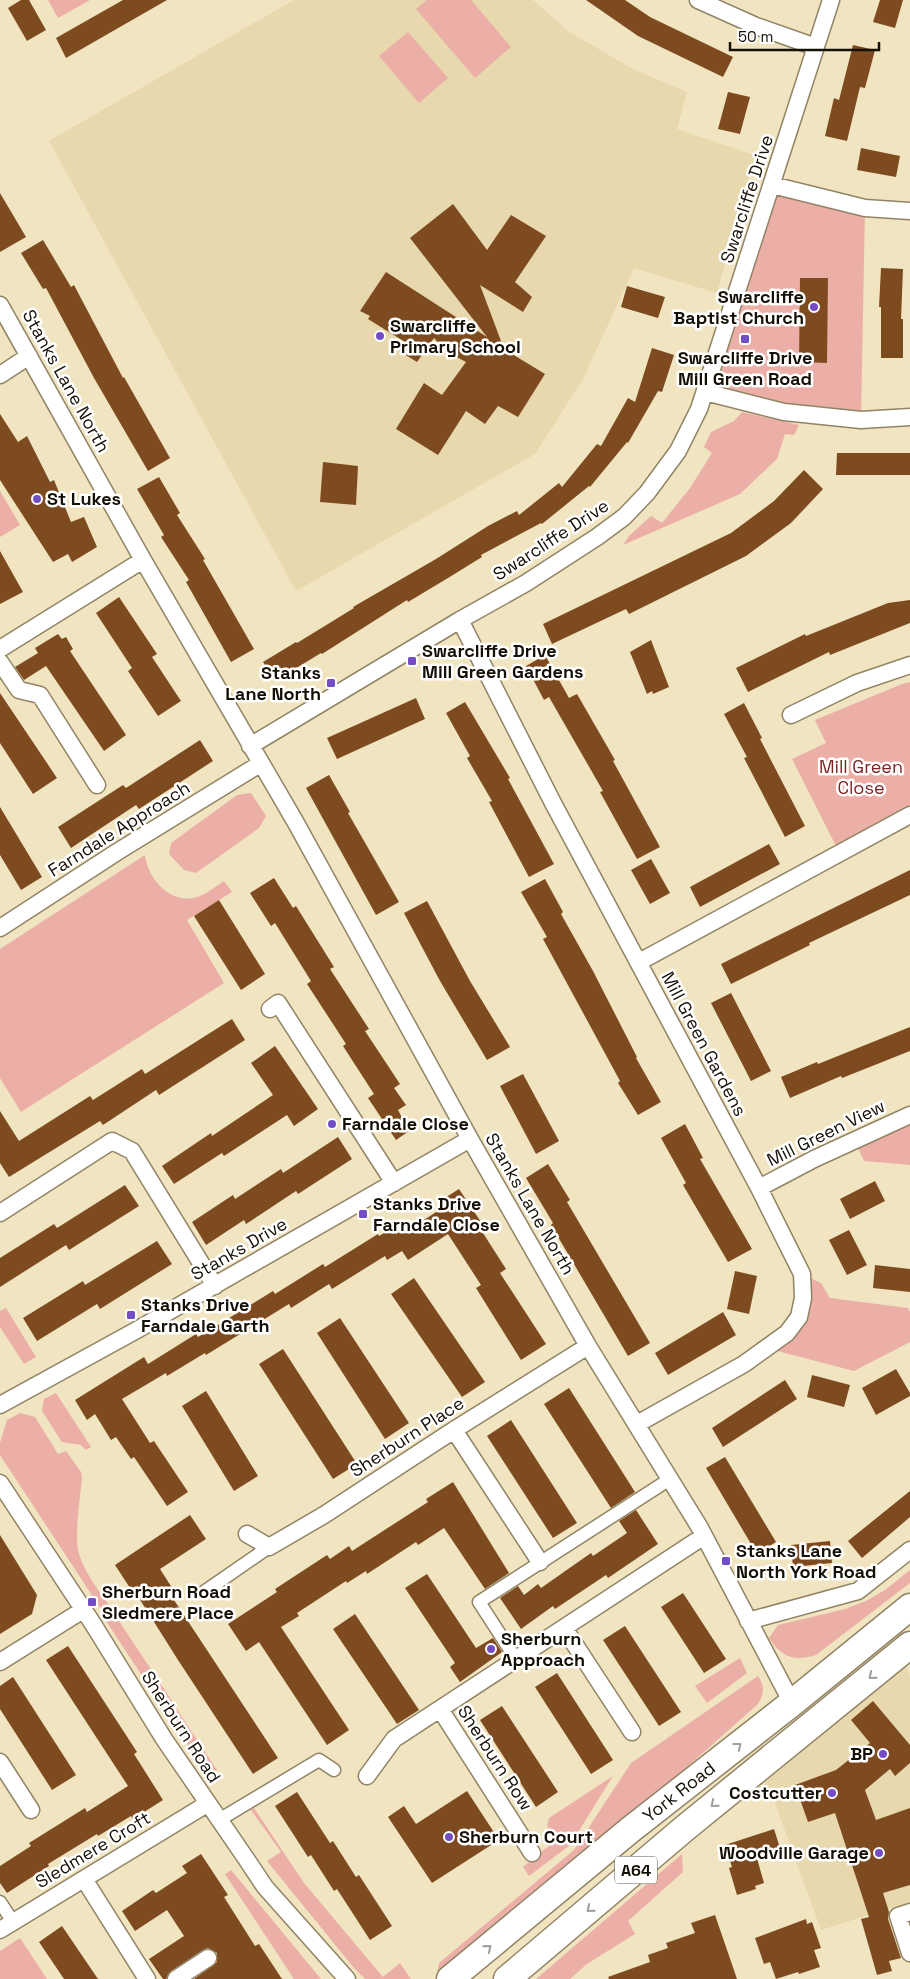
<svg xmlns="http://www.w3.org/2000/svg" width="910" height="1979" viewBox="0 0 910 1979" font-family="'Space Grotesk',sans-serif">
<rect width="100%" height="100%" fill="#f1e4c1"/>
<path fill="#e8d8ae" d="M294 0H533L568 31 631 68 687 92 677 129 755 155 717 293 634 268 583 379 535 454 296 591 49 141Z
M906 1666 910 1677V1902L821 1930 772 1795 764 1783Z"/>
<path fill="#ebafa7" d="M48 0H90L58 18Z
M427 0H471L511 47 475 78 416 9Z
M408 32 448 78 419 103 379 56Z
M772 185 865 208 861 420 705 392Z
M742 412 799 425 794 435 785 434 777 459 740 494 623 545 629 536 651 516 662 523 690 488 712 453 704 447 711 432 734 421Z
M0 491 20 525 0 537Z
M910 682V805L836 846 792 759 826 743 815 720 902 684Z
M251 793 266 816 259 828 196 873 184 870 169 854 171 843 237 795Z
M145 855C148 879 170 905 197 897 207 894 216 886 224 881L232 892 187 920 224 983 21 1112 0 1078V949Z
M910 1124V1165L864 1161 858 1148Z
M802 1274 821 1283 830 1298 908 1308 910 1312V1342L854 1371 766 1348 787 1333Z
M6 1308 36 1357 24 1364 0 1327V1311Z
M56 1393 91 1447 86 1450 81 1445 62 1442 42 1411 44 1399Z
M20 1413 35 1417 58 1454 66 1451 81 1472 82 1479C80 1499 74 1537 79 1554 85 1573 98 1590 109 1605L103 1612 0 1455V1443L7 1420Z
M910 1570V1583L816 1655C794 1662 781 1657 769 1638L778 1625 845 1609 866 1601 885 1590Z
M112 1615H115L172 1701 171 1703 164 1707 162 1706 106 1621Z
M740 1658 747 1673 707 1703 695 1686Z
M758 1676C765 1686 764 1694 758 1704L562 1878 439 1979H436L439 1963 574 1850 631 1763Z
M176 1708 217 1770 208 1776 168 1714Z
M613 1776 570 1845 529 1876 523 1867 556 1840 547 1826 549 1818Z
M254 1808 304 1883 383 1977 400 1963 411 1979H365L354 1968 267 1861 281 1852 251 1810Z
M682 1854 683 1872 628 1921 635 1934 587 1964 570 1979H536Z
M231 1870 321 1979H294L225 1874Z
M20 1938 47 1979H0V1951Z"/>
<path fill="#7e4b20" d="M21 0H29L46 30 27 41 8 8Z
M123 0H167L66 58 56 38Z
M586 0H625L650 17 733 57 723 77 638 36Z
M880 0H903L895 28 873 22Z
M853 45 875 50 865 88 860 87 847 141 825 136 834 98 839 100Z
M728 92 750 97 740 134 718 129Z
M861 148 900 156 896 177 857 170Z
M0 193 26 237 0 252Z
M453 204 487 250 511 215 546 236 515 282 532 297 523 312 480 285 504 349 545 374 518 417 498 406 485 424 466 411 438 455 396 429 424 383 442 395 466 362 447 352 434 338 417 362 399 351 405 342 368 319 370 316 360 311 386 272 487 337 410 238Z
M43 240 71 287 74 285 123 378 124 377 170 458 148 471 94 378 46 288 43 289 21 253Z
M881 268 903 269 901 319H903V358H881V307H879Z
M800 278H828L827 363 799 362Z
M627 286 665 297 658 318 621 307Z
M652 348 674 355 662 392 658 391 628 443 627 442 590 487 589 486 542 524 541 523 481 555 482 557 448 578 408 602 407 600 322 654 321 653 275 681 263 662 296 642 297 643 354 608 353 607 436 559 488 526 517 511 519 515 559 483 562 487 597 444 601 446 628 398 635 402Z
M0 414 18 442 27 436 50 482 54 480 71 522 84 517 97 547 72 562 68 554 53 562 0 480Z
M837 453H910V475H836Z
M323 462 358 466 356 505 320 502Z
M804 470 823 489 791 523 746 556 629 614 626 609 552 644 543 624 731 533 774 501Z
M159 477 180 513 177 515 205 559 203 560 254 649 231 662 186 582 189 580 161 537 164 535 137 489Z
M0 551 23 592 0 604Z
M119 597 157 654 152 657 181 701 158 716 128 671 132 668 96 613Z
M910 600V623L830 655 829 652 748 692 736 668 805 634 806 636 888 603Z
M58 634 62 639 66 637 73 649 70 651 126 735 104 751 46 666 24 680 15 667 38 653 35 648Z
M651 640 669 687 653 694 652 691 647 694 630 652Z
M545 655 569 698 577 694 615 760 613 761 660 847 637 859 600 792 603 791 549 697 544 700 526 666Z
M0 693 57 778 33 794 0 743Z
M416 698 425 719 337 759 327 738Z
M465 702 510 778 508 779 554 864 529 877 489 802 492 801 467 758 470 756 446 713Z
M744 703 762 738 760 739 805 826 785 837 744 758 747 757 724 714Z
M200 740 213 761 139 809 136 805 71 848 58 827 123 785 126 788Z
M329 775 350 812 348 813 399 902 376 915 306 788Z
M0 807 42 877 21 890 0 855Z
M769 844 780 864 700 907 690 887Z
M651 859 670 893 650 904 631 870Z
M910 870V895L809 943 810 945 731 984 721 964Z
M274 878 293 908 296 906 334 967 330 969 369 1029 365 1031 400 1084 394 1088 406 1105 398 1110 409 1131 396 1140 368 1098 374 1094 343 1046 346 1044 307 984 311 981 275 923 271 926 250 893Z
M545 879 563 912 561 914 593 971 637 1057 636 1058 661 1102 638 1115 618 1083 620 1081 543 939 547 937 521 892Z
M219 900 265 974 241 990 194 916Z
M427 901 470 981 510 1047 487 1060 440 981 404 913Z
M731 993 771 1071 751 1081 711 1003Z
M232 1019 245 1040 159 1095 156 1090 103 1125 100 1121 9 1177 0 1163V1111L19 1141 90 1096 93 1100 142 1069 145 1074Z
M910 1027V1051L842 1078 841 1076 790 1098 781 1077 817 1062 818 1064Z
M275 1046 318 1109 294 1126 287 1115 224 1156 222 1153 174 1184 162 1166 211 1133 212 1136 273 1095 251 1063Z
M523 1074 559 1141 536 1154 500 1086Z
M685 1124 703 1158 700 1159 752 1249 728 1262 683 1185 686 1183 661 1138Z
M338 1137 352 1159 298 1194 296 1191 246 1224 244 1220 206 1245 192 1222 233 1195 235 1199 281 1169 283 1173Z
M548 1164 570 1200 567 1202 650 1343 628 1356 551 1225 553 1223 526 1178Z
M875 1181 885 1201 850 1219 840 1199Z
M125 1185 139 1206 69 1250 66 1245 0 1287V1258L54 1224 57 1228Z
M459 1189 487 1231 483 1233 506 1269 500 1273 546 1344 521 1360 476 1288 481 1285 448 1234 408 1260 402 1251 387 1260 385 1256 332 1289 329 1284 291 1308 289 1304 206 1355 205 1353 167 1376 166 1373 122 1399 150 1443 154 1441 188 1492 167 1506 134 1457 131 1459 116 1437 111 1440 95 1414 87 1420 75 1400 144 1357 148 1364 196 1334 198 1337 273 1291 275 1294 323 1264 325 1267 378 1234 379 1236 396 1226 399 1232 411 1224 413 1227 444 1207 440 1201Z
M849 1230 867 1265 847 1275 829 1240Z
M157 1241 172 1264 100 1309 97 1304 37 1341 23 1318 83 1281 85 1285Z
M875 1265 910 1269V1292L873 1288Z
M735 1271 757 1276 749 1314 727 1309Z
M414 1278 485 1382 462 1397 391 1294Z
M723 1312 736 1335 668 1375 655 1353Z
M340 1318 409 1423 385 1439 317 1333Z
M283 1349 357 1464 333 1479 259 1364Z
M896 1369 910 1393V1396L876 1415 862 1388Z
M812 1375 850 1385 844 1407 807 1397Z
M785 1380 797 1399 723 1447 712 1428Z
M569 1388 635 1492 611 1508 544 1404Z
M206 1391 258 1476 234 1491 182 1406Z
M511 1420 577 1523 553 1538 487 1436Z
M725 1457 776 1542 757 1554 706 1468Z
M453 1482 509 1573 485 1589 444 1528 418 1545 416 1542 367 1574 366 1571 347 1583 346 1581 297 1613 299 1616 281 1627 349 1730 327 1745 259 1642 246 1651 228 1624 277 1592 275 1589 327 1555 330 1559 349 1546 352 1551 428 1502 426 1499Z
M910 1491V1517L862 1558 848 1541Z
M636 1510 658 1544 608 1578 606 1575 555 1609 553 1606 521 1629 500 1598 518 1586 524 1595 538 1584 541 1588 591 1553 593 1556 627 1533 619 1521Z
M190 1515 206 1539 160 1569 176 1594 172 1597 278 1758 253 1774 178 1660 132 1587 130 1588 115 1565Z
M0 1535 37 1595 32 1614 0 1634Z
M830 1541 832 1563 793 1567 791 1545Z
M427 1574 476 1648 493 1638 502 1652 460 1682 450 1667 455 1663 405 1588Z
M683 1593 726 1659 704 1673 661 1607Z
M355 1614 419 1710 397 1724 333 1629Z
M625 1626 681 1712 659 1726 603 1640Z
M68 1646 137 1752 134 1754 163 1800 133 1819 131 1816 98 1836 97 1834 48 1864 49 1866 7 1893 0 1883V1866L31 1846 29 1843 85 1808 87 1812 128 1786 46 1660Z
M557 1673 613 1760 591 1774 535 1687Z
M13 1677 76 1775 52 1790 0 1709V1686Z
M873 1701 910 1745V1763L895 1776 890 1769 865 1790 876 1820 910 1808V1885L883 1893 889 1912 888 1919 901 1958 889 1961 892 1971 877 1975 861 1919 869 1917 835 1813 808 1822 795 1785 836 1770 870 1743 851 1720Z
M502 1706 558 1792 536 1807 480 1720Z
M467 1791 499 1840 432 1883 388 1817 404 1806 416 1824Z
M297 1792 330 1843 333 1841 356 1877 359 1875 392 1926 370 1940 337 1889 334 1891 311 1855 308 1857 275 1806Z
M774 1829 780 1848 756 1855 764 1883 755 1886 756 1889 737 1895 729 1868 732 1867 725 1845Z
M201 1854 228 1895 224 1897 255 1946 259 1944 282 1979H194L217 1962V1953L208 1948 203 1950 171 1971 166 1979H163L149 1959 184 1936 167 1910 135 1931 122 1911 153 1890 156 1893 187 1873 182 1866Z
M715 1915 737 1979H609L608 1977 650 1962 648 1955 668 1948 666 1943 695 1933 691 1923Z
M806 1919 807 1924 812 1922 821 1948 814 1950 820 1967 799 1974 798 1972 776 1979 770 1962 764 1964 755 1938Z
M62 1926 98 1979H64L39 1942Z"/>
<g fill="none" stroke-linecap="round" stroke-linejoin="round">
<g stroke="#918465" stroke-width="15">
<path id="pedestrian" d="M204 1592 269 1547
M516 1659 479 1602 670 1479
M219 1820 319 1760 334 1770
M0 1902 13 1922"/>
</g>
<g stroke="#918465" stroke-width="19">
<path id="minor" d="M698 0 756 26 816 47
M772 185 865 208 910 211
M0 305 143 560 296 823 470 1139 588 1346 700 1528 792 1703
M0 375 29 356
M705 392 784 412 861 420 910 417
M460 620 553 803 759 1188 802 1274 803 1298 799 1317 787 1333 744 1364 637 1424
M0 649 143 560
M0 662 19 690 40 695 97 785
M791 715 857 683 910 665
M250 746 460 620 526 583 597 537 624 517 647 493 678 451 699 409 831 0
M0 928 117 852 260 764
M639 962 910 815
M270 1009 278 1003 394 1183
M759 1188 814 1159 910 1115
M0 1213 112 1141 132 1151 215 1286
M0 1405 135 1331 470 1139
M454 1430 540 1562
M0 1483 93 1624 164 1739 247 1860 265 1887 347 1979
M247 1534 269 1547 324 1515 454 1430 588 1346
M748 1621 858 1591 910 1550
M564 1628 632 1732
M0 1662 83 1610
M440 1709 532 1853
M0 1762 31 1810
M367 1776 394 1739 704 1536
M84 1879 147 1979
M910 1912 898 1916 910 1953
M0 1930 207 1804
M176 1979 208 1958"/>
</g>
<g stroke="#918465" stroke-width="29">
<path id="trunk" d="M450 1979 630 1830 792 1703 910 1607
M507 1979 685 1828 910 1645"/>
</g>
<use href="#pedestrian" stroke="#fff" stroke-width="12"/>
<use href="#minor" stroke="#fff" stroke-width="16"/>
<use href="#trunk" stroke="#fff" stroke-width="26"/>
</g>
<defs><path id="oneway-chevron" d="M-2-3.5L2.5 0L-2 3.5" fill="none" stroke-width="1.6" stroke-linecap="round" stroke-linejoin="round" transform="scale(1.25)"/></defs>
<g stroke="#a19f9b">
<use href="#oneway-chevron" transform="translate(872 1676) rotate(141)"/>
<use href="#oneway-chevron" transform="translate(738 1746) rotate(-38)"/>
<use href="#oneway-chevron" transform="translate(714 1804) rotate(141)"/>
<use href="#oneway-chevron" transform="translate(590 1909) rotate(140)"/>
<use href="#oneway-chevron" transform="translate(488 1948) rotate(-40)"/>
</g>
<g fill="#734dc6" stroke="#fff" stroke-width="2">
<circle cx="814" cy="307" r="5"/>
<circle cx="380" cy="336" r="5"/>
<rect x="740" y="334" width="10" height="10" rx="2.5"/>
<circle cx="37" cy="499" r="5"/>
<rect x="407" y="656" width="10" height="10" rx="2.5"/>
<rect x="326" y="678" width="10" height="10" rx="2.5"/>
<circle cx="332" cy="1124" r="5"/>
<rect x="358" y="1209" width="10" height="10" rx="2.5"/>
<rect x="126" y="1310" width="10" height="10" rx="2.5"/>
<rect x="721" y="1556" width="10" height="10" rx="2.5"/>
<rect x="87" y="1597" width="10" height="10" rx="2.5"/>
<circle cx="491" cy="1649" r="5"/>
<circle cx="883" cy="1754" r="5"/>
<circle cx="832" cy="1793" r="5"/>
<circle cx="449" cy="1837" r="5"/>
<circle cx="879" cy="1853" r="5"/>
</g>
<g text-anchor="middle" stroke-width="5" stroke-linejoin="round" paint-order="stroke">
<rect fill="#fff" stroke="#5b5850" stroke-width="1" x="615" y="1856.5" width="42" height="27" rx="4"/>
<g font-size="16" font-weight="bold" fill="#151005">
<text x="636" y="1876">A64</text>
</g>
<g font-size="18" fill="#151005" stroke="#fff">
<text transform="translate(747 199) rotate(-72)" y="6">Swarcliffe Drive</text>
<text transform="translate(66 381) rotate(61)" y="6">Stanks Lane North</text>
<text transform="translate(551 540) rotate(-33)" y="6">Swarcliffe Drive</text>
<text transform="translate(119 829) rotate(-32)" y="6">Farndale Approach</text>
<text transform="translate(704 1044) rotate(62)" y="6">Mill Green Gardens</text>
<text transform="translate(826 1133) rotate(-26)" y="6">Mill Green View</text>
<text transform="translate(530 1204) rotate(60)" y="6">Stanks Lane North</text>
<text transform="translate(239 1249) rotate(-30)" y="6">Stanks Drive</text>
<text transform="translate(407 1437) rotate(-33)" y="6">Sherburn Place</text>
<text transform="translate(181 1727) rotate(57)" y="6">Sherburn Road</text>
<text transform="translate(495 1758) rotate(57)" y="6">Sherburn Row</text>
<text transform="translate(679 1792) rotate(-38)" y="6">York Road</text>
<text transform="translate(93 1850) rotate(-31)" y="6">Sledmere Croft</text>
</g>
<g font-size="18" font-weight="bold" fill="#151005" stroke="#fff" text-anchor="start">
<text x="804" y="303" text-anchor="end">Swarcliffe<tspan x="804" dy="21">Baptist Church</tspan></text>
<text x="390" y="332">Swarcliffe<tspan x="390" dy="21">Primary School</tspan></text>
<text x="745" y="364" text-anchor="middle">Swarcliffe Drive<tspan x="745" dy="21">Mill Green Road</tspan></text>
<text x="47" y="505">St Lukes</text>
<text x="422" y="657">Swarcliffe Drive<tspan x="422" dy="21">Mill Green Gardens</tspan></text>
<text x="321" y="679" text-anchor="end">Stanks<tspan x="321" dy="21">Lane North</tspan></text>
<text x="342" y="1130">Farndale Close</text>
<text x="373" y="1210">Stanks Drive<tspan x="373" dy="21">Farndale Close</tspan></text>
<text x="141" y="1311">Stanks Drive<tspan x="141" dy="21">Farndale Garth</tspan></text>
<text x="736" y="1557">Stanks Lane<tspan x="736" dy="21">North York Road</tspan></text>
<text x="102" y="1598">Sherburn Road<tspan x="102" dy="21">Sledmere Place</tspan></text>
<text x="501" y="1645">Sherburn<tspan x="501" dy="21">Approach</tspan></text>
<text x="873" y="1760" text-anchor="end">BP</text>
<text x="822" y="1799" text-anchor="end">Costcutter</text>
<text x="459" y="1843">Sherburn Court</text>
<text x="869" y="1859" text-anchor="end">Woodville Garage</text>
</g>
<g font-size="18" fill="#7b2521" stroke="#fff">
<text x="861" y="773">Mill Green<tspan x="861" dy="21">Close</tspan></text>
</g>
</g>
<path d="M730 42v8h149v-8" fill="none" stroke="#151005" stroke-width="2.5"/>
<text x="738" y="42" font-size="15" fill="#151005" stroke="#ffffff" stroke-width="4" paint-order="stroke">50 m</text>
</svg>
